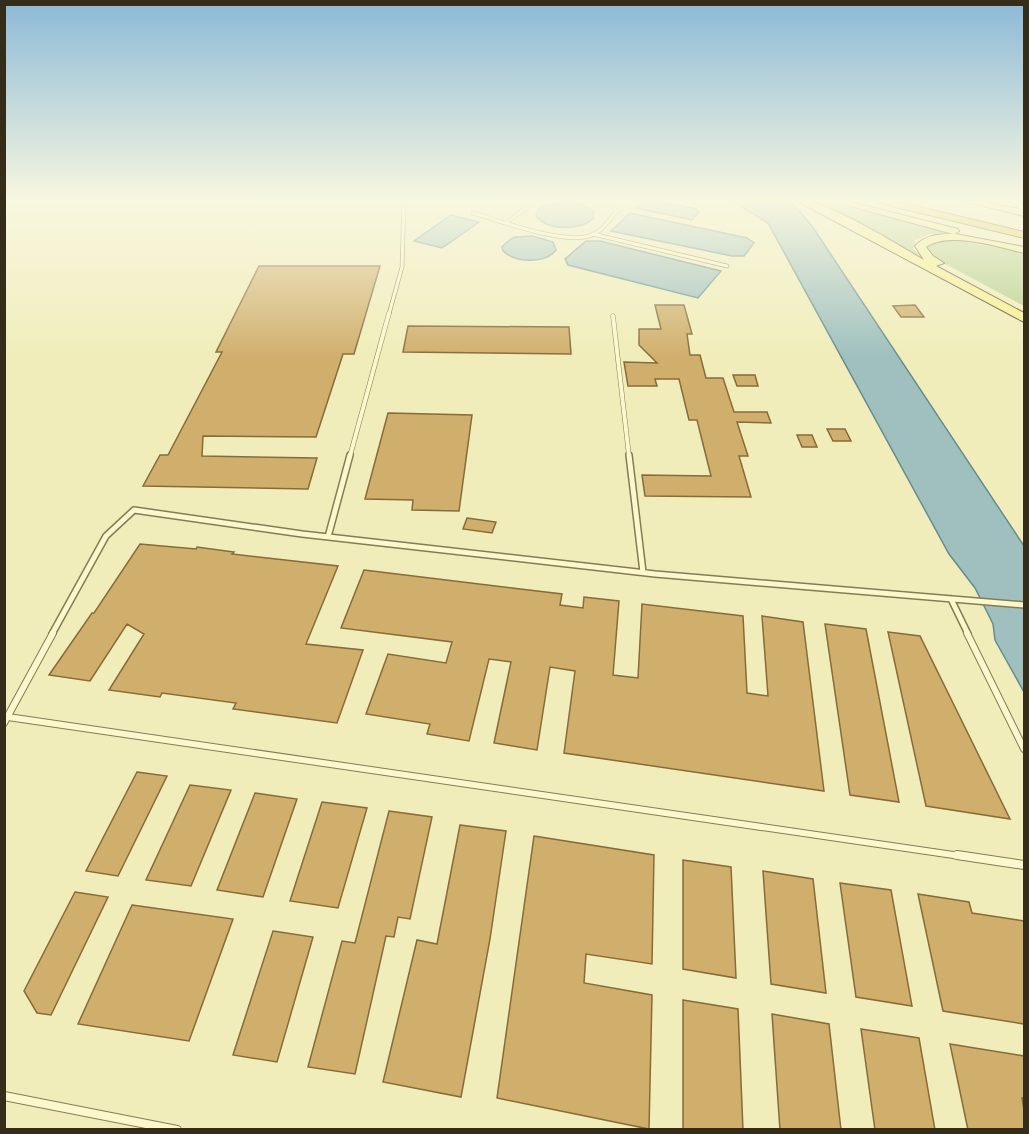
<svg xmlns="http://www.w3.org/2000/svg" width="1029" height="1134" viewBox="0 0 1029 1134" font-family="'Source Serif 4',serif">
<rect width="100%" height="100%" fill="#f0edba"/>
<path fill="#b7ce8e" d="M807 200H822L951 234H930L915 240 913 249 925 260Z
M950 239 1024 253V306L940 261 926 249 927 244Z"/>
<path fill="#9fc0be" stroke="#668d8d" stroke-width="1.5" d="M653 200 696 209 699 212 692 220 636 208 644 201Z
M731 200H782L793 204 812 226 1024 546V692L995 640 993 624 975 588 949 554 768 223Z
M565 202 582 204 593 211 594 218C580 231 548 231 536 216L540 207Z
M630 213 747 238 754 243 744 256H732L611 231Z
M451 215 479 222 442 248 414 241Z
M532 236 553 242 556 250C545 264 516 263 503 251L502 247 509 240 515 237Z
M586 241H600L721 271 698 298 568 265 565 259Z"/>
<path fill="#d0af6d" stroke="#876b38" stroke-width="1.5" d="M259 266H380L354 354H343L316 437 203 436 202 456 317 458 308 489 143 486 160 455H168L222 352H216Z
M655 305H684L692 334H687L690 355H700L706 378H723L734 412H767L771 423 737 422 748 456H739L751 497 645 496 642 475 711 476 697 420H689L679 379H655L657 386H628L624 362 657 363 639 345V329H661Z
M915 305 924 317H901L893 306Z
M408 326 569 327 571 354 403 352Z
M733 375H755L758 386H737Z
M388 413 472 415 459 511 412 510 413 500 365 499Z
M827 429H845L851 441H833Z
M797 435H812L817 447H802Z
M467 518 496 522 492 533 463 529Z
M140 544 196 549 197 547 234 552 232 554 338 566 306 644 363 650 337 723 233 709 236 703 162 693 160 697 109 690 144 634 127 624 90 681 49 675 92 613H94Z
M364 570 562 594 560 605 583 608 584 597 619 601 613 675 638 678 642 604 743 616 747 693 768 696 762 616 803 622 824 791 564 753 575 671 550 667 537 750 494 743 511 662 489 659 469 741 427 734 430 724 366 714 388 654 446 663 452 642 341 628Z
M825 624 866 629 899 802 850 795Z
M888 632 920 636 1010 819 926 806Z
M137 772 167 776 118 876 86 871Z
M190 785 231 790 191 886 146 880Z
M255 793 297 799 263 897 217 890Z
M322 802 367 808 338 908 290 901Z
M389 811 432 817 410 919 398 917 394 937 386 936 355 1074 308 1067 342 941 355 943Z
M460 825 506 831 490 939 461 1097 383 1082 417 940 437 944Z
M534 836 654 855 652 964 586 954 584 983 652 995 649 1129 497 1098Z
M683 860 731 867 736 978 683 969Z
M763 871 813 879 826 993 771 984Z
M840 883 891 890 912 1006 856 997Z
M75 892 108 897 51 1015 37 1013 24 991Z
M918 894 969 902 972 913 1024 921V1024L943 1011Z
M132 905 233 919 189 1041 78 1024Z
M273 931 313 937 277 1062 233 1055Z
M683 1000 738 1009 743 1130H683Z
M772 1014 829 1024 841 1130H780Z
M861 1029 919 1038 935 1130H875Z
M950 1044 1024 1056V1098H1022L1024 1110V1130H968Z"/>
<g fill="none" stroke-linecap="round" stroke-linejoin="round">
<g stroke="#877b54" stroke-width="4.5">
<path id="service-far4" d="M473 213C501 221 561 244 589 236 601 233 609 220 617 211L611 205 586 200
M507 222 537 200
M593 234 727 266
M389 314 402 267 404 200"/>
</g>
<g stroke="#877b54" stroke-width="5">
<path id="service-far3" d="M613 316 629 456
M350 456 389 313"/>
</g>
<g stroke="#877b54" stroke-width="8">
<path id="service-far2" d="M629 455 643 572
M328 537 350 455
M951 599 968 634
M52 634 106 536 134 510 302 534 655 574 1024 605"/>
</g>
<g stroke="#877b54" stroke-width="8">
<path id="service-far1" d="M967 633 1024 749
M8 717 967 857
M4 723 53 633"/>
</g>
<g stroke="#877b54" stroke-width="10">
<path id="service" d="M957 855 1024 865
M4 1096 177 1130"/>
</g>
<g stroke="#877b54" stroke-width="2">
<path id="tertiary" d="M1009 200H1017L1024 207V213Z"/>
</g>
<g stroke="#544729" stroke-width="2">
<path id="primary" d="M795 200C823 197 897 245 924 260L915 246C925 235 939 234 953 234L828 200H843L958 229 959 231 955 234 1024 247V253C998 247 950 231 926 247L933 256 944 263 936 266 1024 313V322Z
M959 200H976L1024 210V216Z"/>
</g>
<g stroke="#544729" stroke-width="2">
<path id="motorway" d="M874 200H891L1024 232V238L875 202Z"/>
</g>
<use href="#service-far4" stroke="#fbf8cd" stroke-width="3"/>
<use href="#service-far3" stroke="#fbf8cd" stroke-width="4"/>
<use href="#service-far2" stroke="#fbf8cd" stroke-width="5"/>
<use href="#service-far1" stroke="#fbf8cd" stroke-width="6"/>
<use href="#service" stroke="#fbf8cd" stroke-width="8"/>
<use href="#tertiary" fill="#fbf8cd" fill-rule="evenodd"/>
<use href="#primary" fill="#f7f08e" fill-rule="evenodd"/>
<use href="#motorway" fill="#e6c643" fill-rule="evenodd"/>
</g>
<linearGradient id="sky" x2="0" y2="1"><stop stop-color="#8bb9d7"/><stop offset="0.56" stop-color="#f8f7e0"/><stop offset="1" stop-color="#f8f7e0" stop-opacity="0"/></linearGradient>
<rect width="1029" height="358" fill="url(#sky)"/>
<rect width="1029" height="1134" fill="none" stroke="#352d1a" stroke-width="12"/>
</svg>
